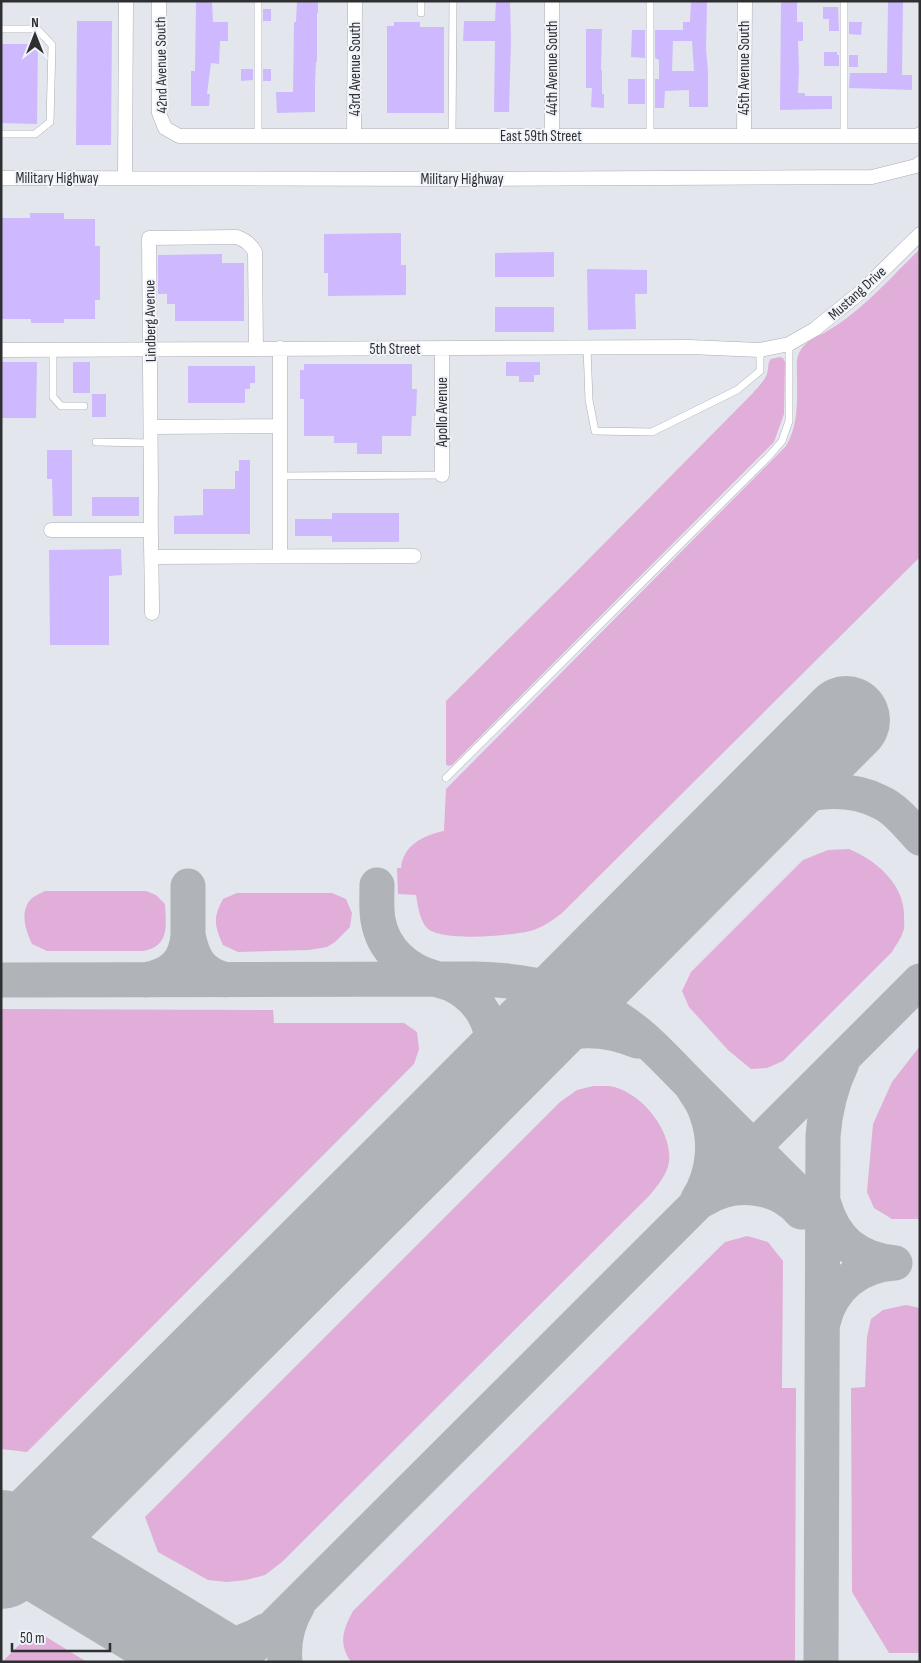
<svg xmlns="http://www.w3.org/2000/svg" width="921" height="1663" viewBox="0 0 921 1663" font-family="'Sofia Sans Condensed',sans-serif">
<rect width="100%" height="100%" fill="#e3e6ec"/>
<path fill="#e0aed8" d="M920 249V557L561 914C551 921 542 928 530 931 511 936 441 942 427 928 419 919 418 906 416 895L398 894 397 868H401C403 845 424 835 444 831L446 789 786 446C799 424 797 400 797 375 797 368 796 360 799 353 805 340 818 337 829 330 863 310 892 276 920 249Z
M780 357 783 358 785 362 784 414 774 442 452 765 448 766 446 764V701L575 573 752 394C757 388 764 382 767 374 769 368 767 364 771 359Z
M849 849C876 860 905 885 904 916 904 921 905 927 903 932 901 939 895 946 892 952L783 1061 767 1068 751 1069 728 1050 689 1007 682 991 691 972 803 860 828 850Z
M45 891H146L156 895 165 904C166 926 170 946 143 951H47L32 944C26 931 19 912 31 899 34 896 41 893 45 891Z
M237 893H332L346 899 352 913 350 927 335 942 327 947 309 950 238 952 223 945C214 925 213 918 223 899Z
M1 1009 273 1010 274 1023H404L417 1032 419 1049 414 1064 27 1452 1 1449Z
M920 1046V1219H892L874 1208 867 1192 873 1124 892 1082Z
M593 1086C598 1086 604 1086 609 1086 640 1090 673 1131 669 1162 667 1175 657 1186 650 1195L282 1562 265 1575 246 1580 227 1582 208 1580 158 1552 145 1517 560 1102 577 1090Z
M747 1236 768 1242 783 1261 782 1388H796L795 1662H351C338 1643 343 1630 353 1611L725 1242Z
M906 1305 920 1308V1653H889L852 1592 851 1388 865 1387 867 1337 871 1319 883 1310Z
M36 1633 43 1635 87 1662H2L27 1637Z"/>
<g fill="none" stroke-linecap="round" stroke-linejoin="round">
<path stroke="#b0b3b8" stroke-width="35" d="M732 834C742 826 751 817 762 811 795 791 845 784 880 802 896 809 908 825 920 838
M377 885C377 897 376 909 378 920 383 950 407 971 435 978
M188 886V935
M1 980 475 979C536 980 591 994 639 1034 657 1049 674 1068 691 1085
M145 980C172 975 186 962 188 935 193 959 200 973 226 980
M438 980C478 988 505 1033 486 1072 479 1085 468 1097 458 1109 469 1099 480 1090 490 1081 499 1072 507 1062 517 1054 551 1028 598 1024 637 1041
M698 1199C714 1174 717 1140 706 1112 703 1102 696 1094 691 1085L797 1191 831 1227
M703 1200C733 1180 777 1184 801 1212
M823 1323C831 1287 859 1265 895 1263 857 1259 834 1240 824 1204
M172 1662C164 1639 146 1626 129 1611 172 1634 216 1663 265 1631
M238 1662 920 981
M285 1662C283 1642 288 1622 298 1605
M821 1662 823 1136C825 1110 831 1086 842 1063"/>
<path stroke="#b0b3b8" stroke-width="88" d="M1 1534 212 1662
M1 1565 427 1141 846 720"/>
</g>
<path fill="#cfb9fe" fill-rule="evenodd" d="M196 1H212L213 22H228V41H220L219 64 211 63 207 94H210L209 106H191V71H195Z
M297 1H318V13H317V62H316L315 86V112L277 113 276 92H293L294 22H296Z
M496 1H510L511 40 509 112H494L495 41H463L464 21H495Z
M691 1H707L706 49 708 71V107H689V90L665 91 664 108H655V79H659V60L655 58V30H683V22H690ZM673 41H692L694 71H672Z
M781 1H797V22H803V41H798L799 70 798 93H805V96H832V109L780 110Z
M888 1H903L902 75H912V90L849 88 850 73H887Z
M823 7H838L839 31H829V19H823Z
M263 9H271V21H263Z
M77 21H112L111 145H76Z
M394 22H420V27H444V113H387V26H394Z
M849 22H862L861 35 849 34Z
M586 29H602L601 70H602V94H604V108L591 107 592 88H586Z
M632 30H645V58L631 57Z
M1 44H38L37 124 1 123Z
M824 52H837V55H839V66H824Z
M849 55H858V67H849Z
M241 69H253V80L241 81Z
M263 69H271V81H263Z
M628 79H645V104H628Z
M30 213H64V219H95V246H100V300H95V319H64V323H31V319H1V218H30Z
M401 233V265H406V295L328 296V273H324V234Z
M554 252V277H495V253Z
M222 254V263H244V321H175V304H167V294H158V255Z
M587 269 647 270V294H635L636 329 588 330Z
M495 307H554V332H495Z
M1 362H37L36 418H1Z
M73 362H90V393H73Z
M506 362H540V375H534V382H519V376H506Z
M304 364H412V389H417L416 416H412L411 436H382V454H357V443H334V436H304V399H300V370H304Z
M188 366H255V383H250V389H245V403H188Z
M92 394H106V417H92Z
M47 450H72V516H53L52 479H47Z
M239 460H250V534H174V516L203 515V489H235V471H239Z
M92 497H139V516H92Z
M332 513H399V542H332V536H295V519H332Z
M121 549 122 575 109 576V645H50L49 550Z"/>
<g fill="none" stroke-linecap="round" stroke-linejoin="round">
<g stroke="#abadb3" stroke-width="8">
<path id="lane" d="M421 1V13
M650 1V135
M844 1V135
M1 29H37L52 45 50 122 35 134H1
M258 136V1
M452 136 453 1
M587 347 589 400 595 431 652 432 737 390 760 371V350
M53 350V397L61 406H84
M96 442 150 443
M279 476 442 475
M446 778 770 455 782 441 789 421V344"/>
</g>
<g stroke="#abadb3" stroke-width="15">
<path id="street" d="M159 1V113L165 128 179 136H917L920 134
M552 1V136
M744 135 745 1
M354 136 355 1
M1 178 475 179 872 177 916 166 920 163
M125 178 126 1
M280 348V556
M442 349V475
M1 350 690 347 760 350 789 344 815 329 862 291 920 234
M151 427 280 426
M51 530H150
M152 557 414 556
M152 613C152 572 150 530 151 489L149 238 237 237C245 240 251 244 255 252L256 348"/>
</g>
<use href="#lane" stroke="#fff" stroke-width="7"/>
<use href="#street" stroke="#fff" stroke-width="14"/>
</g>
<g text-anchor="middle" stroke-width="4" stroke-linejoin="round" paint-order="stroke">
<g font-size="15" fill="#2e2f31" stroke="#f0f3f9">
<text transform="translate(161 65) rotate(-91)" y="5">42nd Avenue South</text>
<text transform="translate(552 68) rotate(-90)" y="5">44th Avenue South</text>
<text transform="translate(744 68) rotate(-90)" y="5">45th Avenue South</text>
<text transform="translate(355 69) rotate(-90)" y="5">43rd Avenue South</text>
<text x="541" y="141">East 59th Street</text>
<text x="57" y="183">Military Highway</text>
<text x="462" y="184">Military Highway</text>
<text transform="translate(857 293) rotate(-42)" y="5">Mustang Drive</text>
<text transform="translate(150 321) rotate(-91)" y="5">Lindberg Avenue</text>
<text x="395" y="354">5th Street</text>
<text transform="translate(442 412) rotate(-90)" y="5">Apollo Avenue</text>
</g>
</g>
<rect width="921" height="1663" fill="none" stroke="#2e2f31" stroke-width="5"/>
<g transform="translate(35 35)" stroke="#f0f3f9" stroke-width="4" paint-order="stroke">
<path d="M0-4L9 19L0 12L-9 19Z" fill="#2e2f31"/>
<text y="-8" font-size="14" font-weight="bold" text-anchor="middle" fill="#2e2f31">N</text>
</g>
<path d="M12 1643v8h98v-8" fill="none" stroke="#2e2f31" stroke-width="2.5"/>
<text x="20" y="1643" font-size="15" fill="#2e2f31" stroke="#f0f3f9" stroke-width="4" paint-order="stroke">50 m</text>
</svg>
